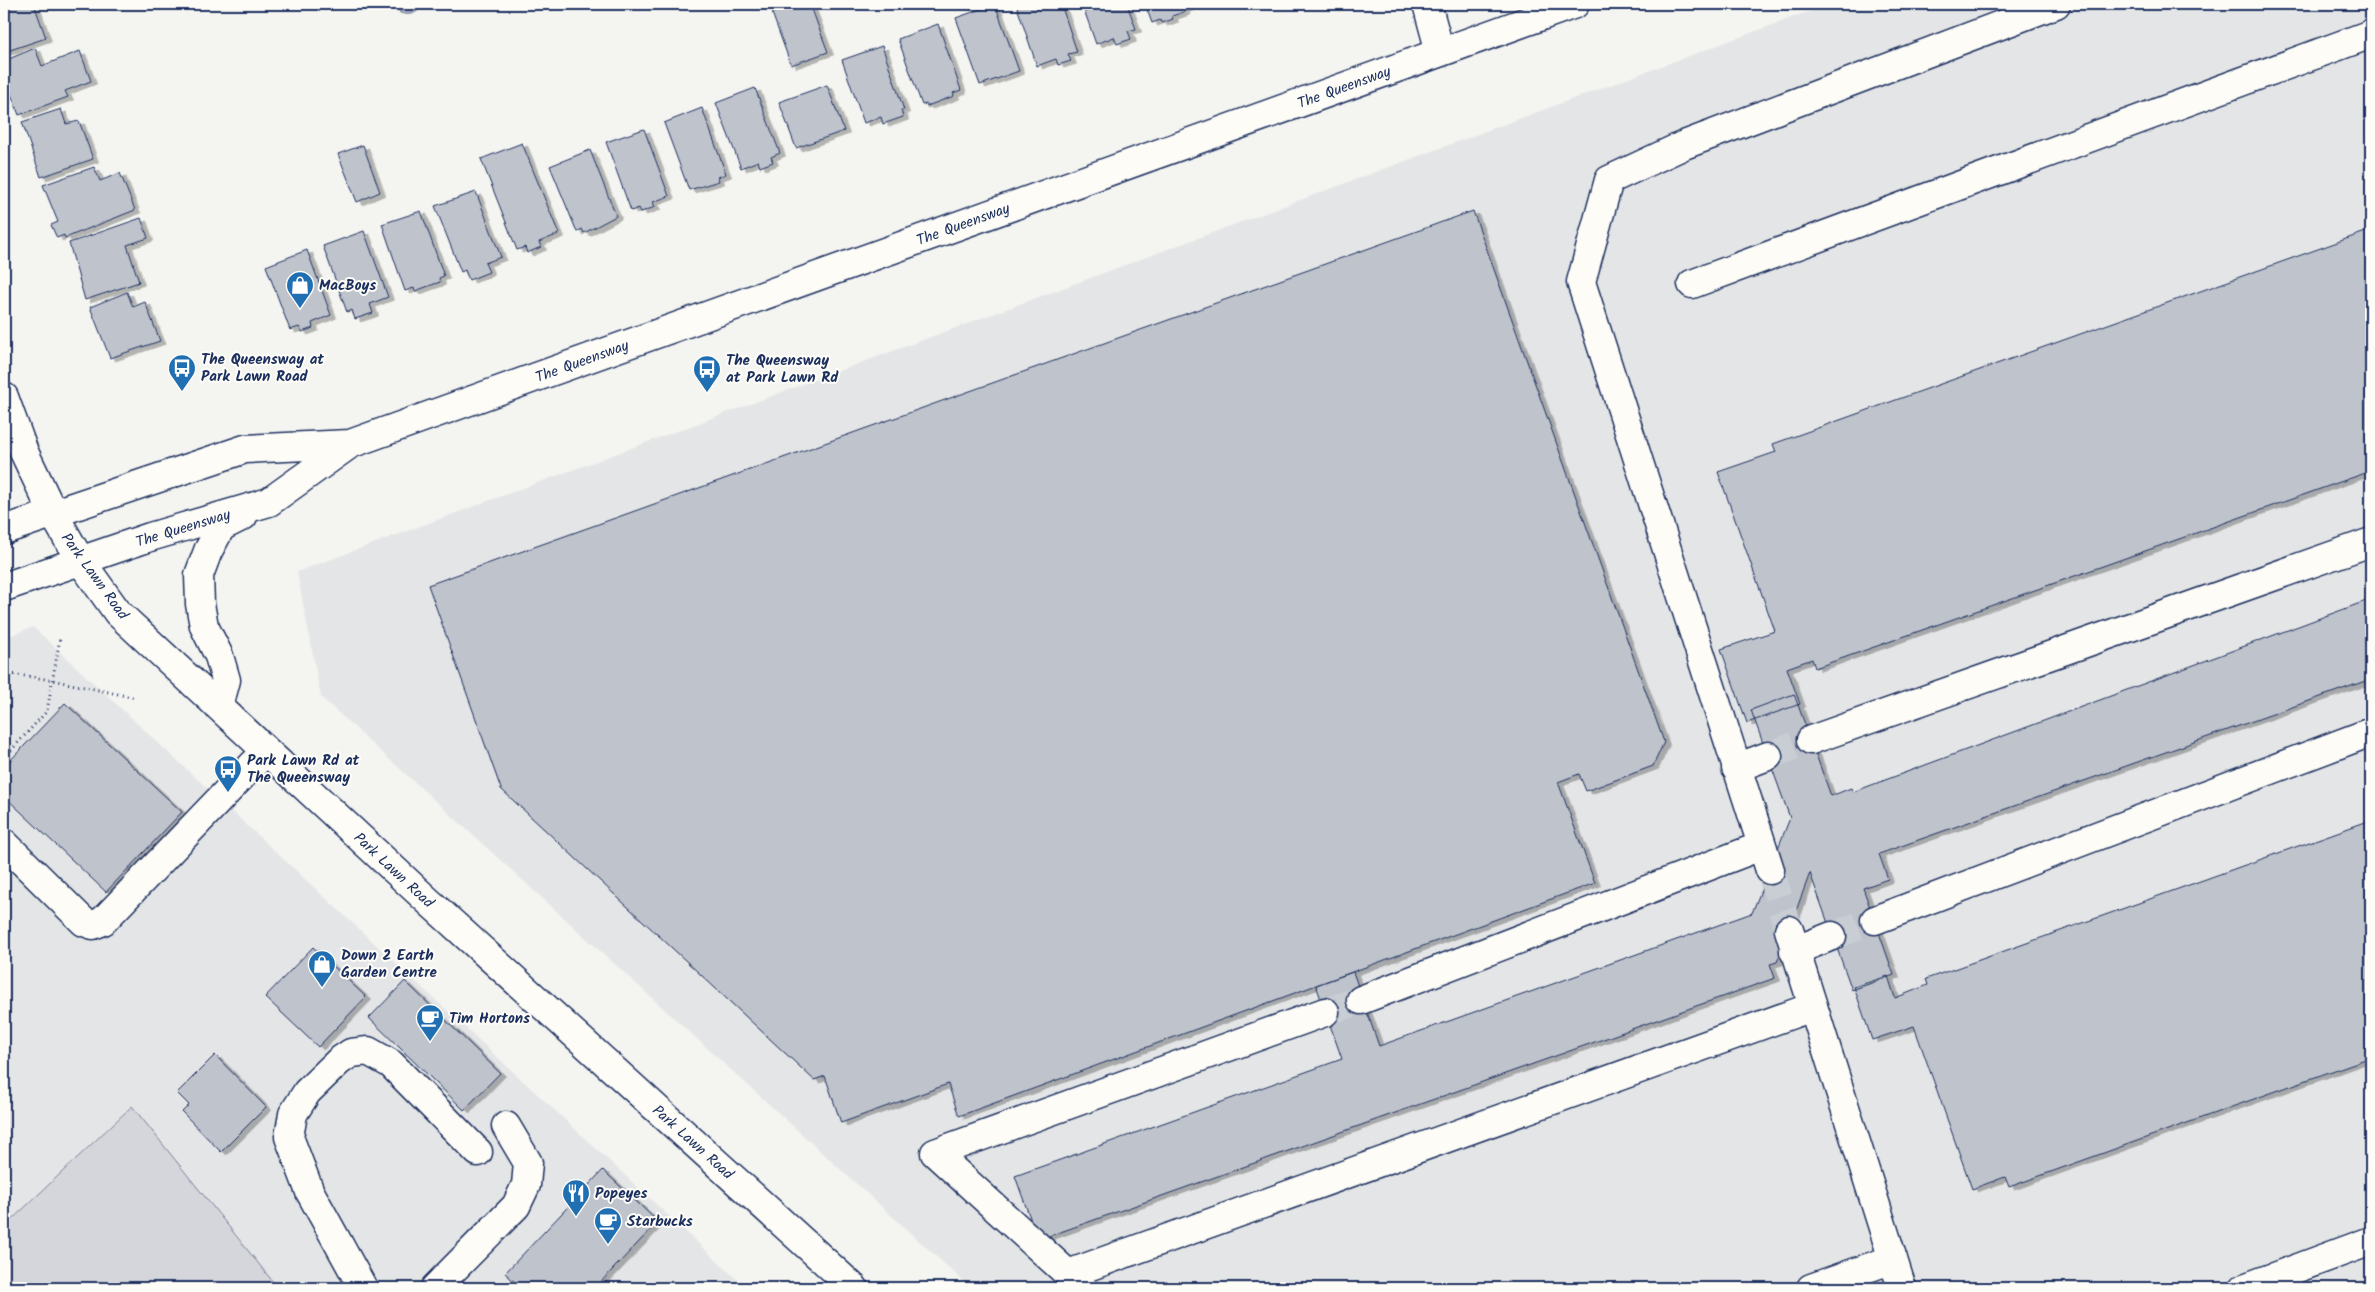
<svg xmlns="http://www.w3.org/2000/svg" width="2375" height="1292" viewBox="0 0 2375 1292" font-family="Kalam,sans-serif">
<defs>
<filter id="shadow"><feDropShadow dx="5.5" dy="3" stdDeviation="0" flood-color="#0004"/></filter>
</defs>
<rect width="100%" height="100%" fill="#f4f4f1"/>
<filter id="ink" filterUnits="userSpaceOnUse"><feTurbulence type="fractalNoise" baseFrequency=".02" numOctaves="2"/><feDisplacementMap in="SourceGraphic" scale="10" xChannelSelector="R" yChannelSelector="G"/><feConvolveMatrix kernelMatrix="1 2 1 2 8 2 1 2 1" color-interpolation-filters="sRGB"/></filter>
<g filter="url(#ink)">
<path fill="#e4e5e6" d="M1829 4H2371V1288H971L321 697 297 572Z
M33 627 726 1269 746 1288H278L132 1106 4 1227V638Z"/>
<path fill="#d4d6db" stroke="#78829c" d="M132 1106 278 1288H4V1227Z"/>
<path fill="#aab0bf" stroke="#717c98" d="M396 4H422V6C416 14 410 16 400 13Z"/>
<path fill="#bfc3cc" stroke="#1b2f5e" filter="url(#shadow)" d="M4 4H34L46 38 4 52Z
M774 4H810L828 52 791 65 772 13 777 11Z
M995 4 1019 71 980 85 956 18Z
M1016 4H1061L1077 52 1068 54 1071 61 1058 65 1056 59 1037 66Z
M1082 4H1127L1136 29 1128 31 1131 39 1117 44 1114 37 1096 44Z
M1145 4H1191L1192 6 1184 9V12L1172 16 1173 19 1162 23 1160 20 1152 23Z
M938 24 961 90 953 93 954 96 927 106 926 104 922 105 898 39Z
M882 46 904 110H901L903 117 883 124 881 117 864 123 842 60Z
M35 48 42 66 80 51 91 81 65 91 68 97 19 115 4 76V61Z
M827 85 844 131 796 148 779 102Z
M755 88 780 153 771 157 773 162 760 167 758 161 741 168 716 103Z
M702 108 726 174 718 177 719 181 689 190 664 123Z
M61 109 66 124 79 121 93 159 41 177 22 122Z
M644 129 669 196 653 202 655 207 641 212 639 208 631 211 606 142Z
M522 143 559 234 539 242 541 247 527 253 525 247 517 250 481 159Z
M363 145 380 192 357 202 338 154Z
M590 150 616 216 584 233 582 229 577 232 550 166Z
M94 167 100 181 120 173 135 210 65 238 64 235 57 238 51 225 58 222 43 185Z
M476 192 501 257 485 263 489 272 469 280 465 270 461 272 435 206Z
M421 211 444 276 439 278 440 282 415 291 414 288 405 291 382 224Z
M1473 211 1664 742 1653 766 1586 791 1579 774 1558 782 1595 883 959 1116 948 1084 841 1123 825 1076 814 1080 501 789 428 585Z
M141 218 148 238 127 245 139 282 85 300 69 243Z
M2371 230V471L1815 668 1812 659 1787 668 1800 704 1747 723 1721 649 1775 631 1718 472 1776 452 1773 444Z
M364 231 388 297 370 304 373 313 355 319 352 310 347 312 323 246Z
M307 250 331 315 312 323 313 328 302 332 299 327 290 330 266 266Z
M127 292 133 307 145 302 160 341 110 358 90 307Z
M2371 599V679L1879 854 1888 879 1863 888 1894 975 1852 990 1810 873 1777 962 1770 964 1775 978 1038 1240 1015 1176 1342 1059 1316 985 1353 972 1379 1046 1752 913 1790 818 1751 710 1794 694 1831 796 1851 788 1853 792Z
M65 703 182 812 106 892 4 796V767Z
M2371 820V1057L2009 1187 2005 1177 1972 1189 1914 1026 1872 1040 1854 987 1888 976 1895 998 1928 985 1926 979Z
M313 947 366 997 318 1047 265 997Z
M405 981 500 1073 464 1110 369 1018Z
M215 1055 266 1107 221 1152 182 1112 189 1105 177 1093Z
M603 1170 658 1222 595 1288H521L505 1273Z"/>
<g fill="none" stroke-linecap="round" stroke-linejoin="round">
<path stroke="#c9cdd4" stroke-width="28" stroke-dasharray="28 14" stroke-linecap="butt" d="M1768 756 1811 740
M1770 870 1789 930
M1832 936 1875 920
M1325 1012 1361 1000"/>
<g stroke="#1b2f5e" stroke-width="31">
<path id="minor" d="M1427 4 1440 52
M1692 284 2371 34
M4 397 24 452 53 513
M1811 740 2371 542
M1736 768 1768 756
M4 843 84 922 93 925 103 921 265 752
M1770 870 1581 282 1609 180 1684 145 2056 4
M1875 920 2371 732
M1789 930 1902 1288
M1794 951 1832 936
M1361 1000 1761 846
M1068 1274 935 1153 1325 1012
M363 1288 310 1192 289 1137 293 1114 307 1092 339 1061 351 1053 368 1051 391 1064 478 1152
M435 1288 516 1206 526 1185 528 1163 506 1126
M1083 1288 1068 1274 1812 1007
M1811 1288 1893 1259
M2244 1288 2371 1241"/>
</g>
<g stroke="#1b2f5e" stroke-width="31">
<path id="major" d="M53 513 80 560 118 613 428 901 854 1288
M4 530 245 449 350 444
M4 587 150 537 269 502 350 444 1575 4
M219 706 226 680 219 656 204 626 200 604 199 575 208 551 221 527 243 516"/>
</g>
<path stroke="#1b2f5e" stroke-width="3" stroke-dasharray="1 4" stroke-linecap="butt" d="M4 673 52 680 136 698
M4 747 9 752
M4 758 47 711 60 638"/>
<use href="#minor" stroke="#fdfcf7" stroke-width="28"/>
<use href="#major" stroke="#fdfcf7" stroke-width="28"/>
</g>
</g>
<defs>
<g id="shop-pin" transform="scale(1.4375)"><path d="M0 17L-7.5 6A9.5 9.5 0 1 1 7.5 6Z" fill="#1f6fb2" stroke="#fdfcf7"/><path d="M-5-2.5h2.3a2.7 3.5 0 0 1 5.4 0H5L5.5 6h-11ZM-1.5-2.5h3a1.5 2.3 0 0 0-3 0Z" fill="#fff"/></g>
<g id="bus-pin" transform="scale(1.4375)"><path d="M0 17L-7.5 6A9.5 9.5 0 1 1 7.5 6Z" fill="#1f6fb2" stroke="#fdfcf7"/><path d="M-5-6H5V4H4V6H2V4H-2V6H-4V4H-5ZM-3.5-4V0h7V-4ZM-3.5 1.2v1.5H-2V1.2ZM2 1.2v1.5H3.5V1.2Z" fill="#fff"/></g>
<g id="cafe-pin" transform="scale(1.4375)"><path d="M0 17L-7.5 6A9.5 9.5 0 1 1 7.5 6Z" fill="#1f6fb2" stroke="#fdfcf7"/><path d="M-5.5-4.5H6V0H3Q3 3.5 0 3.5H-2.5Q-5.5 3.5-5.5 0ZM3-3.2v2h1.7v-2ZM-6 4.5H4V6H-6Z" fill="#fff"/></g>
<g id="restaurant-pin" transform="scale(1.4375)"><path d="M0 17L-7.5 6A9.5 9.5 0 1 1 7.5 6Z" fill="#1f6fb2" stroke="#fdfcf7"/><path d="M-5-6h1v4h1v-4h1v4h1v-4h1v5L-1.5 .5V6h-2V.5L-5-1ZM5-6V6H3V1.5H1.5Q1.5-4 5-6Z" fill="#fff"/></g>
</defs>
<g fill-rule="evenodd">
<use href="#shop-pin" x="300" y="285"/>
<use href="#bus-pin" x="182" y="368"/>
<use href="#bus-pin" x="707" y="369"/>
<use href="#bus-pin" x="228" y="769"/>
<use href="#shop-pin" x="322" y="964"/>
<use href="#cafe-pin" x="430" y="1018"/>
<use href="#restaurant-pin" x="576" y="1193"/>
<use href="#cafe-pin" x="608" y="1221"/>
</g>
<g text-anchor="middle" stroke-width="4" stroke-linejoin="round" paint-order="stroke">
<g font-size="15" fill="#1b2f5e" stroke="#fdfcf7">
<text transform="translate(1344 87) rotate(-20)" y="5">The Queensway</text>
<text transform="translate(963 224) rotate(-20)" y="5">The Queensway</text>
<text transform="translate(582 361) rotate(-20)" y="5">The Queensway</text>
<text transform="translate(183 528) rotate(-17)" y="5">The Queensway</text>
<text transform="translate(95 576) rotate(54)" y="5">Park Lawn Road</text>
<text transform="translate(394 870) rotate(43)" y="5">Park Lawn Road</text>
<text transform="translate(693 1142) rotate(42)" y="5">Park Lawn Road</text>
</g>
<g font-size="15" font-weight="bold" fill="#1b2f5e" stroke="#fdfcf7" text-anchor="start">
<text x="319" y="290">MacBoys</text>
<text x="201" y="364">The Queensway at<tspan x="201" dy="17">Park Lawn Road</tspan></text>
<text x="726" y="365">The Queensway<tspan x="726" dy="17">at Park Lawn Rd</tspan></text>
<text x="247" y="765">Park Lawn Rd at<tspan x="247" dy="17">The Queensway</tspan></text>
<text x="341" y="960">Down 2 Earth<tspan x="341" dy="17">Garden Centre</tspan></text>
<text x="449" y="1023">Tim Hortons</text>
<text x="595" y="1198">Popeyes</text>
<text x="627" y="1226">Starbucks</text>
</g>
</g>
<rect width="2375" height="1292" fill="none" stroke="#fdfcf7" stroke-width="20"/>
<rect x="10" y="10" width="2355" height="1272" fill="none" stroke="#1b2f5e" stroke-width="2" filter="url(#ink)"/>
</svg>
